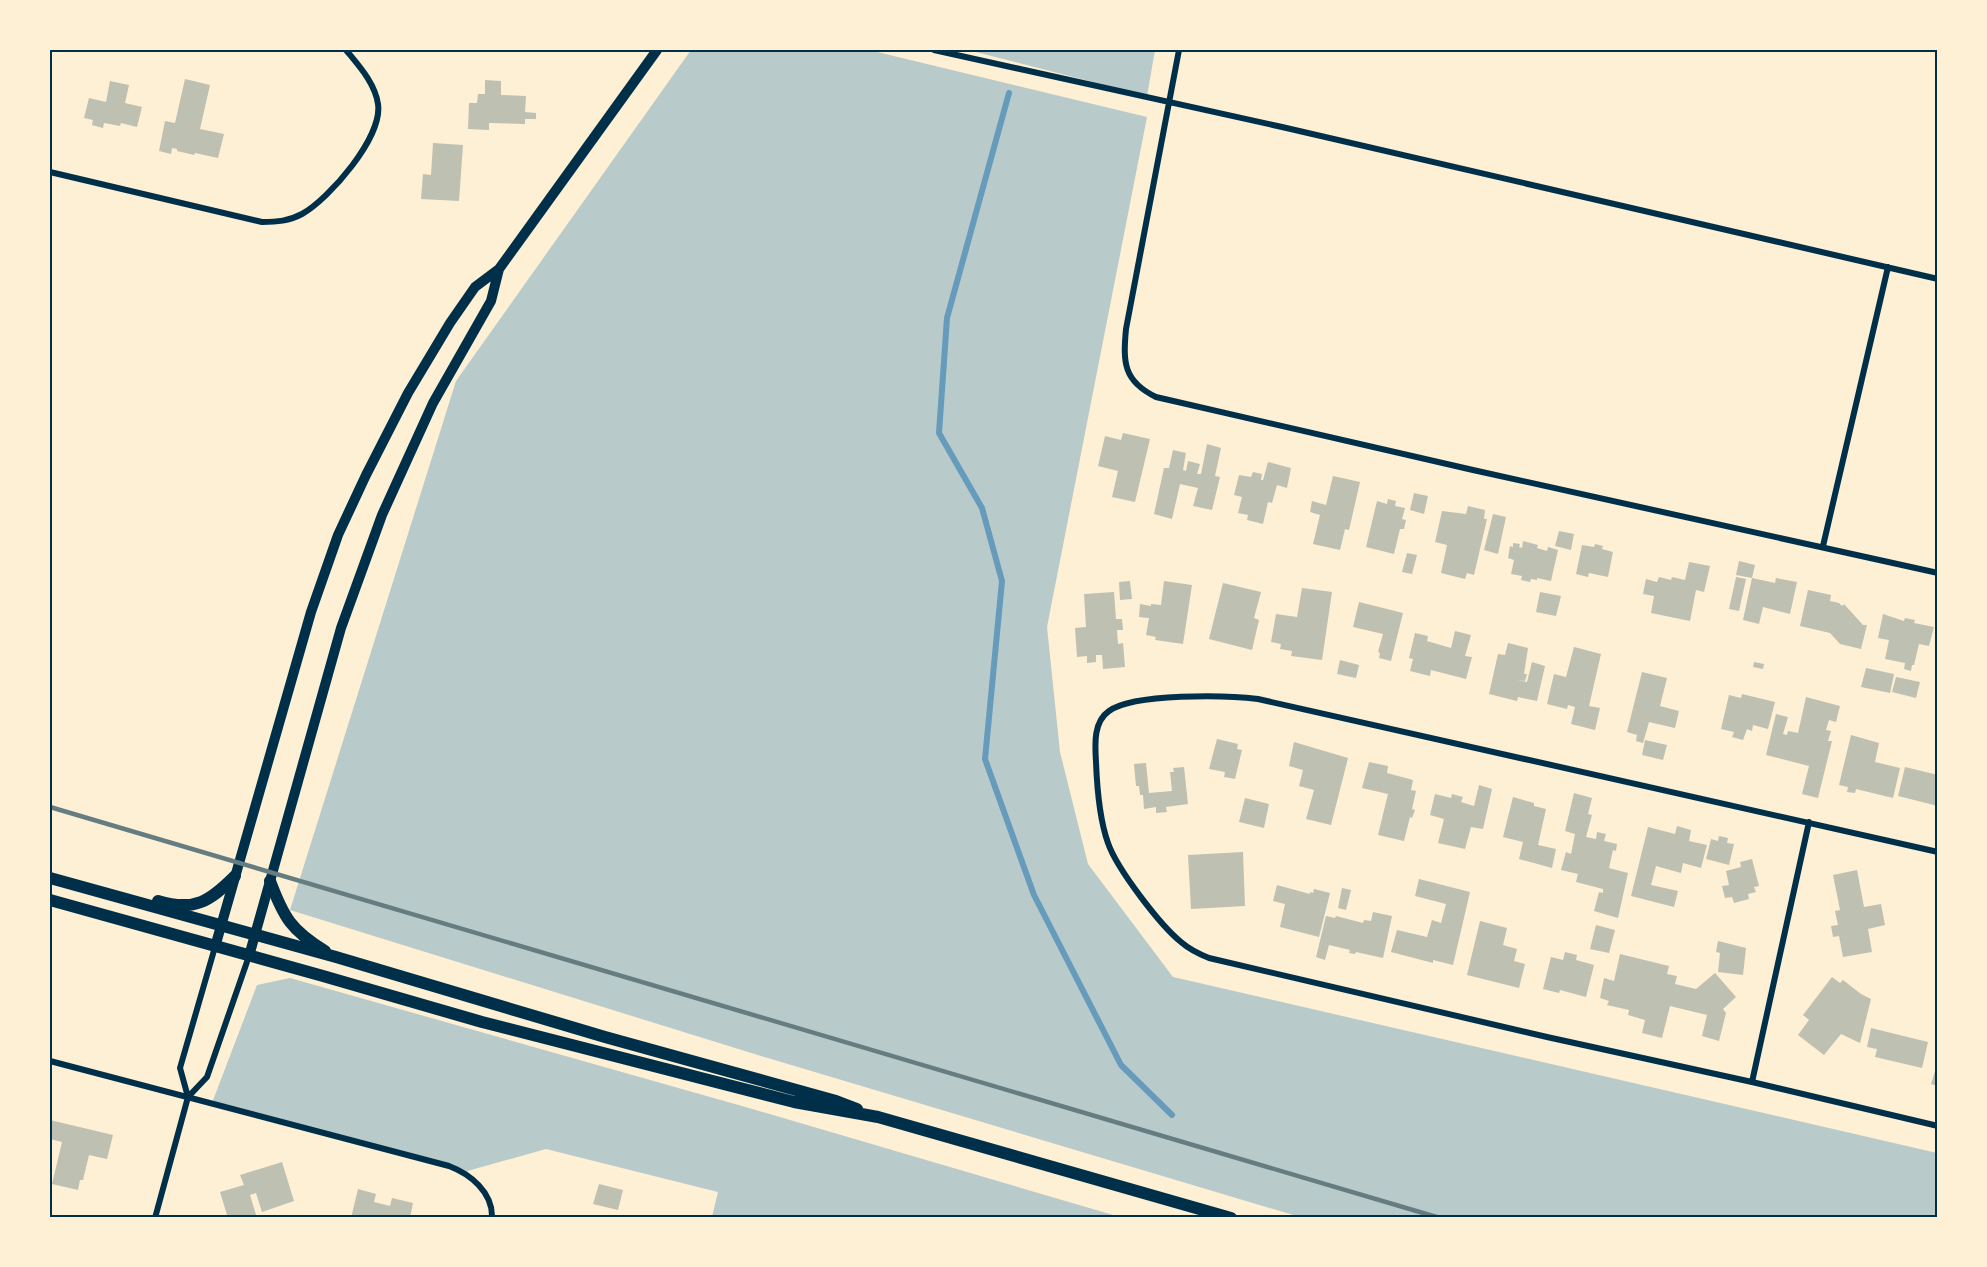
<svg xmlns="http://www.w3.org/2000/svg" width="1987" height="1267" viewBox="0 0 1987 1267" font-family="'Source Sans 3',sans-serif">
<rect width="100%" height="100%" fill="#fdf0d5"/>
<path fill="#b9caca" d="M691 50H869L1147 117 1047 627 1060 752 1088 864 1173 977 1937 1153V1217H1300L761 1056 290 910 456 381Z
M968 50H1155L1147 96Z
M290 978 749 1108 1120 1217H712L718 1192 546 1149 464 1172 212 1103 257 985Z"/>
<g fill="none" stroke-linecap="round" stroke-linejoin="round">
<path stroke="#669bbc" stroke-width="6" d="M1009 93 947 318 939 433 982 508 1002 581 985 759 1034 895 1121 1065 1172 1115"/>
</g>
<path fill="#bec0b2" d="M185 79 210 85 200 129 224 134 218 158 195 153 194 155 177 151V149L172 148 171 154 159 151 165 121 175 123Z
M485 80 501 81V95L526 96 525 112 536 113V119H525V124L489 123V130L468 129 469 103H477L478 94H485Z
M110 81 129 85 125 103 142 107 137 127 121 123 120 126 104 123 103 128 92 125 93 120 84 118 89 98 106 102Z
M433 143 463 145 459 201 421 199 423 174 431 175Z
M1123 433 1150 439 1135 502 1112 497 1118 471 1098 466 1105 436 1121 440Z
M1207 444 1221 448 1215 476 1220 477 1212 510 1193 506 1198 488 1180 484 1172 519 1154 514 1164 468H1169L1173 450 1186 453 1183 470 1186 471 1188 461 1200 464 1197 474H1201Z
M1268 462 1291 468 1287 488 1277 485 1272 503 1268 502 1263 524 1247 520 1248 515 1238 513 1242 497 1234 495 1239 475 1251 477 1253 472 1262 474 1261 480H1263Z
M1333 476 1360 482 1349 530 1345 529 1340 550 1313 544 1320 515 1310 512 1312 501 1326 505Z
M1414 493 1428 496 1424 514 1410 510Z
M1388 499 1396 501 1395 506 1405 508 1402 519 1406 520 1404 529H1400L1394 554 1366 547 1377 501 1387 504Z
M1468 506 1485 510 1484 519H1487L1474 575 1467 573 1465 579 1441 573 1447 545 1435 542 1442 511 1466 514Z
M1493 514 1506 517 1498 554 1484 550Z
M1559 531 1574 534 1571 550 1555 546Z
M1523 541 1538 545 1537 548 1547 551 1548 547 1558 550 1551 581 1537 578V580L1531 579 1530 582 1521 580 1522 576 1511 574 1514 560 1508 558 1510 546 1513 547V543L1520 544 1519 547 1522 548Z
M1595 544 1603 546 1602 549 1613 552 1608 577 1589 573 1588 577 1576 574 1582 545 1594 547Z
M1407 553 1417 555 1412 574 1402 572Z
M1739 561 1755 565 1752 578 1736 575Z
M1689 562 1710 566 1704 592 1696 590 1690 621 1651 613 1654 596 1643 594 1646 579 1657 582 1659 577 1671 580 1672 577 1685 580Z
M1736 577 1746 579 1739 611 1729 609Z
M1752 578 1775 583 1776 578 1797 582 1790 614 1763 607 1759 624 1743 620Z
M1130 581 1132 599 1120 600 1119 582Z
M1164 581 1192 585 1183 644 1155 640 1156 637 1146 635 1149 618 1139 617 1140 604 1151 606V604L1161 605Z
M1223 583 1261 592 1254 618 1259 620 1252 650 1209 639Z
M1302 588 1332 592 1322 660 1291 656 1292 651 1280 649 1281 644 1271 642 1276 614 1297 617Z
M1808 590 1831 595 1830 601 1839 603 1842 606 1844 604 1863 625H1867L1861 649 1840 644 1830 633 1800 626Z
M1114 592 1116 619H1122L1123 630H1117L1118 644 1123 643 1125 667 1103 669 1102 655H1096V662L1087 663V656L1077 657 1075 628 1086 627 1084 594Z
M1540 592 1561 596 1556 616 1536 612Z
M1359 602 1403 613 1391 661 1379 658 1380 653 1378 652 1383 634 1353 627Z
M1883 614 1904 621 1905 618 1915 620 1914 623 1934 627 1929 646 1919 644 1914 665H1912L1911 671 1904 669 1905 663 1885 659 1889 640 1878 638Z
M1455 631 1471 635 1465 656 1472 657 1466 679 1431 670 1430 676 1410 671 1413 659 1409 658 1415 633 1428 636 1427 641 1451 648Z
M1508 643 1528 648 1524 674H1527L1525 681 1517 680 1527 682 1532 662 1545 666 1537 701 1518 697 1517 701 1489 694 1498 654 1505 655Z
M1574 647 1601 654 1589 706 1600 708 1595 730 1571 724 1575 707 1568 705 1567 709 1547 704 1554 674 1566 677Z
M1340 660 1359 665 1356 678 1337 674Z
M1754 662 1764 664 1763 669 1753 667Z
M1866 668 1894 674 1890 693 1861 687Z
M1642 672 1667 678 1660 706 1679 711 1675 728 1649 722 1643 743 1636 741 1637 735 1627 732Z
M1896 677 1920 682 1916 698 1892 692Z
M1742 694 1775 702 1768 729 1753 725 1752 731 1747 729 1743 740 1732 737 1734 732 1721 729 1729 695 1741 698Z
M1806 697 1840 706 1836 722 1829 720 1826 730 1831 731 1828 741H1832L1818 798 1802 794 1809 766 1766 755 1776 714 1788 717 1783 734 1787 735 1788 731 1798 733Z
M1851 735 1879 743 1875 762 1900 768 1893 798 1856 789 1855 793 1847 792 1848 787 1839 785Z
M1217 739 1238 744 1237 749 1242 750 1235 779 1224 777 1225 772 1209 769Z
M1645 740 1667 745 1663 760 1642 755Z
M1294 742 1348 758 1331 825 1306 819 1314 790 1299 786 1303 770 1289 766Z
M1369 762 1388 766 1387 773 1413 780 1411 790 1416 791 1412 809 1415 810 1412 818 1410 817 1404 841 1378 835 1388 794 1362 788Z
M1146 763 1149 793 1172 791 1170 772H1174L1173 768 1184 767 1188 804 1166 807 1167 812 1156 813V807L1144 809 1143 795H1140L1139 786H1136L1134 764Z
M1905 767 1938 775V806L1898 796Z
M1479 785 1492 789 1483 829 1471 827 1465 849 1438 843 1444 819 1430 815 1435 794 1451 798 1452 794 1463 797 1461 802 1474 806Z
M1574 793 1592 798 1588 814 1592 815 1586 837 1596 839 1597 832 1606 834 1604 841 1617 844 1616 851 1613 850 1609 868 1628 873 1618 918 1594 911 1599 892 1603 893V889L1576 882 1578 874 1561 870 1566 852 1571 854 1575 834 1565 831Z
M1513 797 1534 803V806L1546 809 1538 845 1556 849 1552 868 1519 859 1523 842 1503 837Z
M1245 798 1269 804 1264 828 1239 822Z
M1677 826 1691 830 1689 841 1707 845 1701 868 1683 863 1681 873 1656 866 1651 885 1678 891 1674 907 1631 896 1648 827 1675 834Z
M1719 836 1728 838 1727 843 1734 844 1729 865 1706 859 1711 839 1718 841Z
M1243 852 1245 906 1191 909 1188 855Z
M1752 859 1759 886 1754 887 1756 892 1748 894 1749 899 1734 903 1732 897 1725 898 1722 886 1729 885 1726 871 1741 867 1740 862Z
M1857 870 1864 907 1881 904 1885 925 1868 929 1872 952 1843 957 1839 936 1833 937 1831 926 1838 925 1835 911 1840 910 1833 875Z
M1419 879 1470 892 1453 965 1433 960V963L1391 952 1397 930 1427 937 1432 920 1441 923 1446 904 1415 896Z
M1277 885 1310 894V892L1313 893 1314 889 1330 893 1319 937 1280 927 1285 904 1273 901Z
M1342 888 1351 890 1346 910 1338 908Z
M1373 912 1392 916 1383 958 1356 952 1355 954 1349 953 1350 950 1329 945 1325 960 1316 957 1326 916 1335 918 1336 916 1363 923 1364 920 1371 921Z
M1480 921 1507 928 1503 945 1517 949 1514 961 1525 964 1519 988 1467 975Z
M1596 925 1615 930 1609 953 1590 949Z
M1718 941 1746 948 1743 975 1718 972 1720 953 1716 952Z
M1565 952 1577 955 1576 960 1594 965 1586 997 1560 990 1559 993 1543 989 1551 957 1563 960Z
M1620 954 1669 966 1667 974 1677 976 1675 984 1696 989 1715 973 1736 997 1723 1009 1726 1013 1719 1041 1702 1036 1707 1015 1670 1006 1662 1038 1642 1033 1645 1020 1628 1015 1629 1010 1607 1005 1609 1001 1600 998 1604 978 1614 981Z
M1832 977 1840 983 1843 980 1861 994 1871 999 1860 1043 1841 1034 1824 1055 1798 1035 1809 1020 1803 1015Z
M1871 1028 1928 1042 1922 1068 1875 1057 1877 1049 1867 1047Z
M1938 1061V1086L1931 1084Z
M50 1120 113 1135 107 1159 89 1155 83 1180H80L78 1190 52 1184 62 1142 50 1139Z
M282 1162 294 1201 262 1212 256 1193 250 1195 257 1218H228L220 1192 244 1185 240 1175Z
M599 1184 623 1190 618 1210 593 1204Z
M358 1189 376 1194 374 1202 390 1206 392 1198 413 1203 410 1218H351Z"/>
<g fill="none" stroke-linecap="round" stroke-linejoin="round">
<path stroke="#003049" stroke-width="6" d="M934 50 1282 127 1938 279
M1179 50 1126 329C1123 362 1123 381 1156 397L1473 470 1938 573
M50 172 262 222C277 222 289 221 302 214 329 199 383 137 378 104 375 83 359 66 346 50
M1823 546 1888 267
M1938 852 1258 699C1226 695 1134 693 1109 711 1093 722 1095 745 1096 762 1097 788 1099 818 1108 843 1117 869 1160 925 1181 942 1189 949 1199 954 1209 958L1547 1037 1752 1082 1938 1126
M50 1061 449 1166C470 1174 493 1192 492 1218
M1752 1082 1809 822
M188 1097 180 1068 215 947
M155 1218 188 1097 207 1077 249 956"/>
<path stroke="#003049" stroke-width="10" d="M215 947 311 612 338 535 366 475 408 393 450 323 475 287 499 269 657 50
M249 956 341 628 382 515 433 403 491 301 499 269"/>
<path stroke="#003049" stroke-width="12" d="M50 878 336 957 605 1037 836 1101 857 1109
M270 881C284 918 291 930 325 951
M50 900 323 976 482 1022 794 1102 878 1117 1231 1218
M158 901C195 912 210 901 235 876"/>
<path stroke="#657d81" stroke-width="4.5" d="M50 807 1440 1218"/>
</g>
<rect width="1987" height="1267" fill="none" stroke="#fdf0d5" stroke-width="102"/>
<rect x="51" y="51" width="1885" height="1165" fill="none" stroke="#003049" stroke-width="2"/>
</svg>
